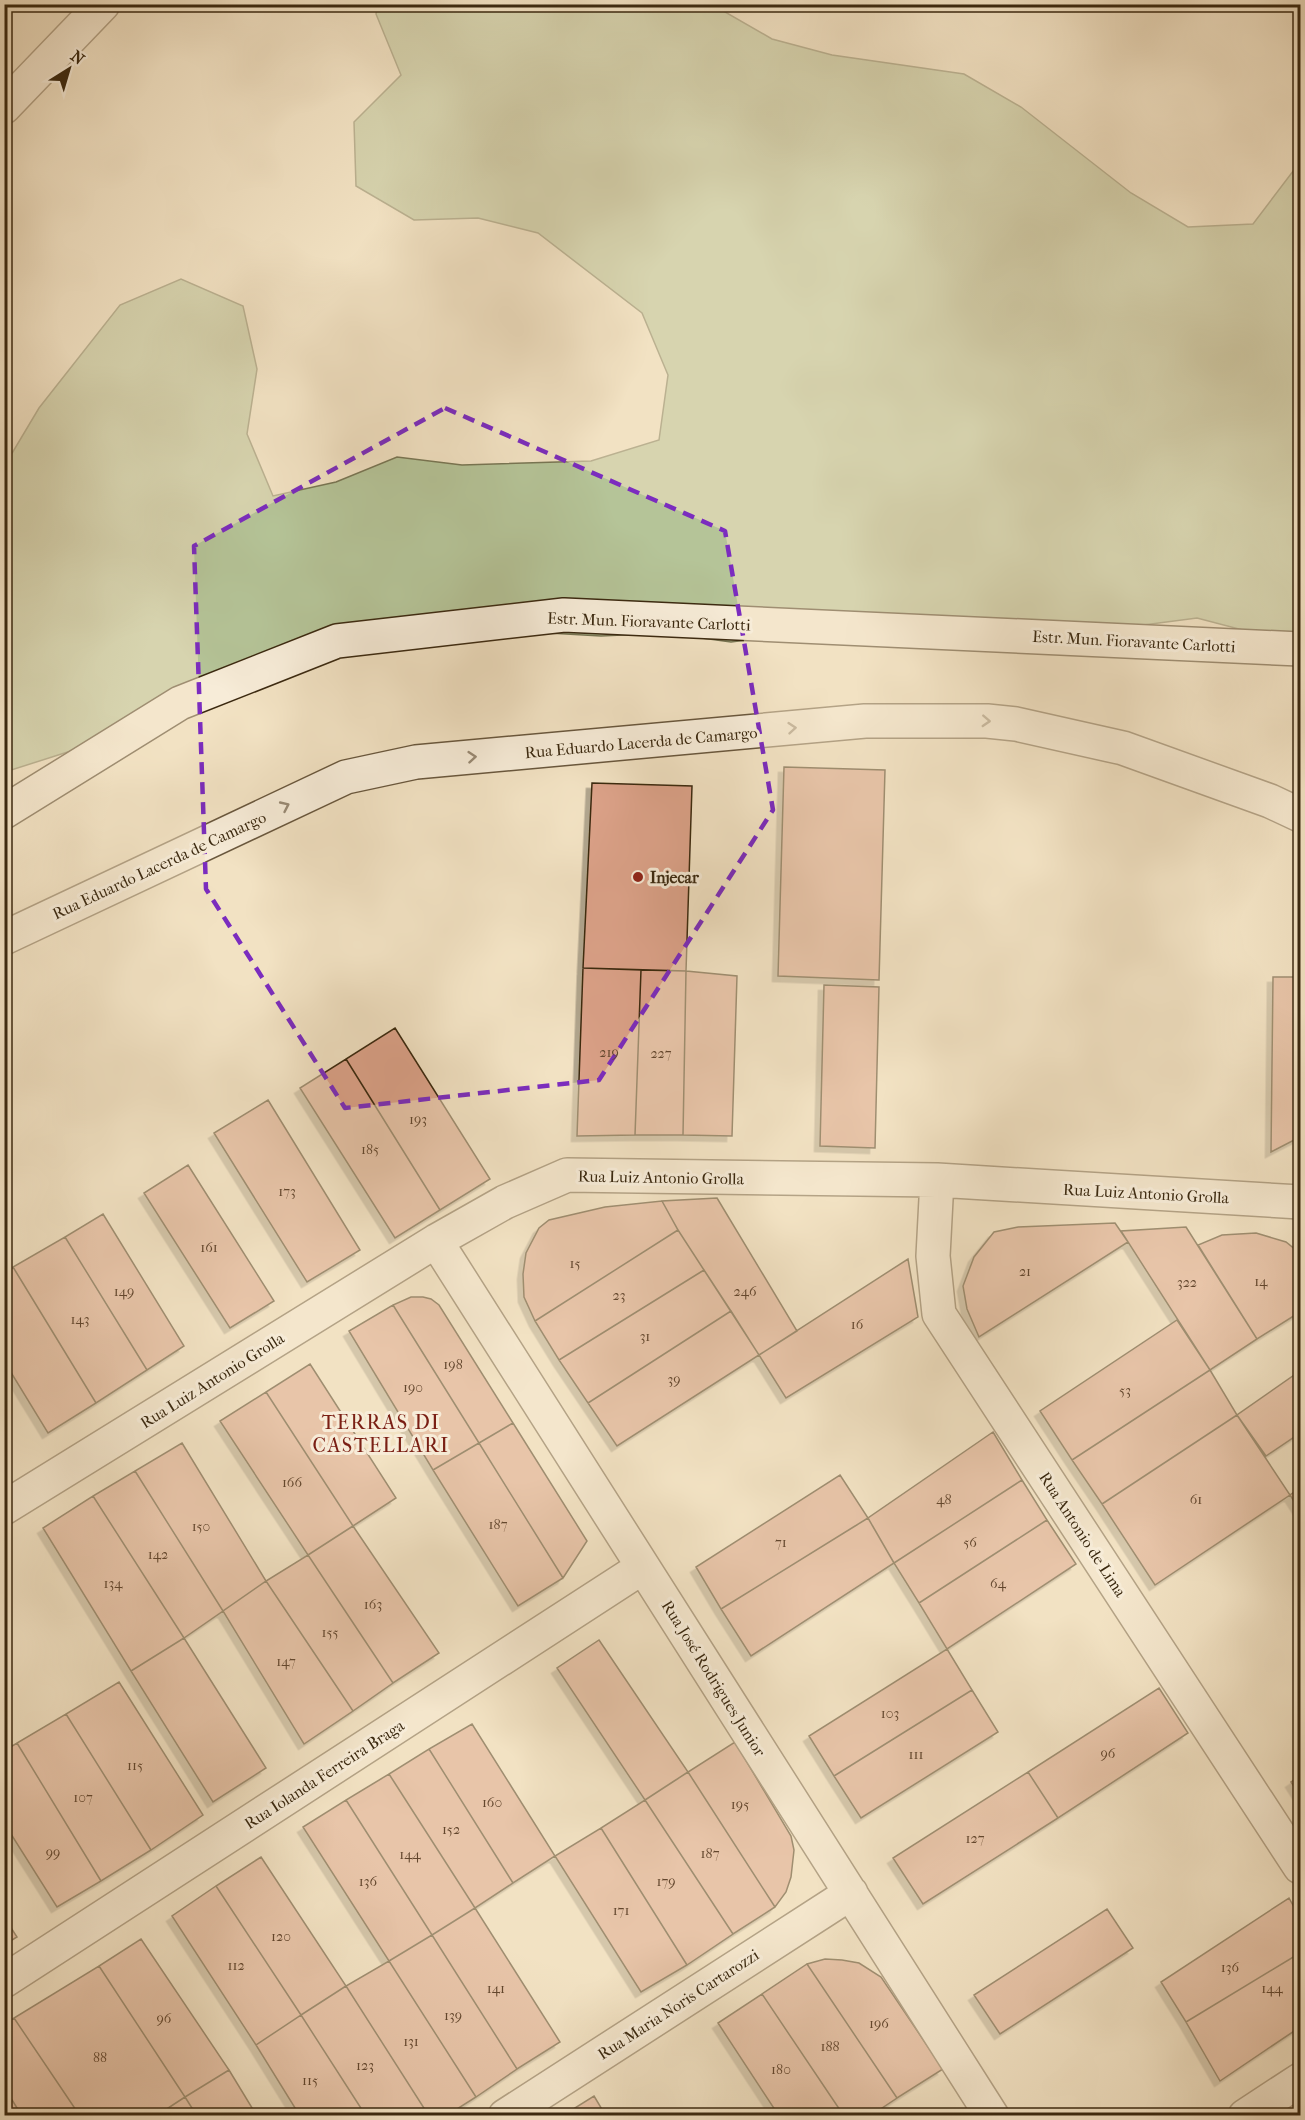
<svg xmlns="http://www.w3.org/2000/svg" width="1305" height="2120" viewBox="0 0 1305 2120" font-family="'IM FELL French Canon',serif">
<defs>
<filter id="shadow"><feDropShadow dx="-5.5" dy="5.5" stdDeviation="0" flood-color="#0004"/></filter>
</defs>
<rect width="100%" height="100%" fill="#f2e2c3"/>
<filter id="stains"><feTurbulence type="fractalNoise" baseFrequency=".00333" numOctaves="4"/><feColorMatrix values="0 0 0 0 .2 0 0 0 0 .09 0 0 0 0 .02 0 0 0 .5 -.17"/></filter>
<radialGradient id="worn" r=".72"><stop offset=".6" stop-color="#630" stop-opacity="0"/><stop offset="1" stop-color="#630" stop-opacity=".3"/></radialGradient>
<path fill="#b5c498" stroke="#787654" stroke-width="1.5" d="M378 5H713L772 39 832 55 964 74 1021 107 1131 193 1188 227 1253 224 1300 162V632L1258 634 1197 618 1128 627 800 633 731 642 665 633 601 636 531 632H396L77 749 5 772V465L39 408 120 305 181 279 243 306 257 369 247 434 273 496 336 482 397 457 462 465 591 461 659 440 668 375 642 313 538 233 478 218 414 220 356 186 354 122 401 75 376 14Z"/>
<path fill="#dca289" stroke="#3b2910" stroke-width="1.5" filter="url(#shadow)" d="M784 767 885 770 879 980 778 976Z
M592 783 692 786 686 971 583 968Z
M583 968 641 970 635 1135 577 1136Z
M641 970 686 971 683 1135H635Z
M686 971 737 976 732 1136 683 1135Z
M1273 977H1300V1137L1271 1152Z
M824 985 879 987 875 1148 820 1146Z
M395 1028 490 1179 440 1210 346 1059Z
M346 1059 440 1210 395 1238 300 1088Z
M268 1100 360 1250 307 1282 214 1133Z
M188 1165 274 1301 230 1328 144 1193Z
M717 1198 797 1331 759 1355 678 1230 662 1201Z
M662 1201 678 1230 535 1321 524 1297 523 1274 526 1253 539 1228 549 1220 605 1207Z
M103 1214 184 1346 147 1370 65 1237Z
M1115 1223 1128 1242 979 1337 967 1309 963 1286 974 1257 994 1232 1018 1227Z
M1186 1227 1257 1339 1210 1370 1121 1231Z
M678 1230 704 1270 559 1360 535 1321Z
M1256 1233 1286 1242 1296 1250 1300 1247V1312L1257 1339 1198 1245 1222 1235Z
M65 1237 147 1370 96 1403 13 1267Z
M908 1259 918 1317 786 1398 759 1355Z
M13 1267 96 1403 48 1433 4 1361V1273Z
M704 1270 731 1311 588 1403 559 1360Z
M411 1297H423L431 1299 439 1305 513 1423 479 1443 393 1305Z
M393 1305 479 1443 433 1470 349 1331Z
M731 1311 759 1355 617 1446 588 1403Z
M1177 1320 1210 1370 1072 1460 1040 1411Z
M310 1364 396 1498 353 1526 266 1392Z
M1210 1370 1237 1415 1102 1504 1072 1460Z
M1300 1371V1433L1266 1456 1237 1415Z
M266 1392 353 1526 308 1555 220 1421Z
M1237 1415 1290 1495 1155 1585 1102 1504Z
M513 1423 587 1541 563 1578 479 1443Z
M993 1432 1022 1480 894 1563 868 1518Z
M182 1443 266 1581 223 1611 135 1471Z
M479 1443 563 1578 518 1606 433 1470Z
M135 1471 223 1611 184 1638 93 1496Z
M840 1475 868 1518 721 1609 696 1567Z
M1022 1480 1047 1520 919 1603 894 1563Z
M1300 1488V1511L1290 1495Z
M93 1496 184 1638 131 1671 43 1528Z
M868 1518 894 1563 751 1656 721 1609Z
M1047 1520 1076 1564 947 1649 919 1603Z
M353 1526 439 1653 393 1683 308 1555Z
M308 1555 393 1683 353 1711 266 1581Z
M266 1581 353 1711 304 1744 223 1611Z
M184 1638 266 1768 213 1802 131 1671Z
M599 1640 688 1772 645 1800 557 1668Z
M947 1649 972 1690 834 1776 809 1736Z
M119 1682 203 1815 151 1850 66 1714Z
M1159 1688 1188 1733 1058 1818 1028 1772Z
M972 1690 998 1732 861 1818 834 1776Z
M66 1714 151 1850 101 1881 17 1743Z
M472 1724 555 1856 513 1883 429 1749Z
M735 1742 791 1836 794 1850 791 1877 786 1892 775 1907 688 1772Z
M17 1743 101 1881 57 1907 4 1823V1751Z
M429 1749 513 1883 475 1908 389 1774Z
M688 1772 775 1907 733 1934 645 1800Z
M1028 1772 1058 1818 923 1904 893 1858Z
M389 1774 475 1908 432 1935 346 1800Z
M1300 1776V1796L1291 1782Z
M346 1800 432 1935 389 1961 303 1827Z
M645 1800 733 1934 687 1965 601 1828Z
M601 1828 687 1965 641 1992 555 1856Z
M261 1857 346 1986 301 2015 216 1886Z
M216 1886 301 2015 256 2045 172 1916Z
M1289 1898 1300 1918V1953L1186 2022 1161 1982Z
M475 1908 560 2042 517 2069 432 1935Z
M1107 1909 1133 1948 1000 2034 974 1995Z
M4 1917 17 1937 4 1945Z
M432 1935 517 2069 476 2097 389 1961Z
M141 1939 229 2070 185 2097 99 1966Z
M1300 1953V2027L1220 2081 1186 2022Z
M825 1959 842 1960 859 1963 881 1977 943 2069 897 2098 807 1964Z
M389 1961 476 2097 446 2116H429L346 1986Z
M807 1964 897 2098 870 2116H844L762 1994Z
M99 1966 185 2097 156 2116H80L14 2018Z
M346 1986 429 2116H366L301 2015Z
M762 1994 844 2116H779L718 2023Z
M301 2015 366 2116H300L256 2045Z
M14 2018 80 2116H22L4 2087V2024Z
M229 2070 257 2116H197L185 2097Z
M4 2087 22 2116H4Z
M594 2096 606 2116H562Z
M185 2097 197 2116H156Z"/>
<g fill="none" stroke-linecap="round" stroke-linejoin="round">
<g stroke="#69573d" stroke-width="36">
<path id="street" d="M4 107 103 4
M4 938 346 777 416 762 865 721H987L1016 724 1123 748 1270 801 1300 815
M937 1180 933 1256 939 1314 1300 1867
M436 1241 992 2116
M4 1508 436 1241 505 1202 567 1175 937 1180 1300 1202
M4 1981 643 1567
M505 2116 851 1893
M1245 2116 1300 2080"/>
</g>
<g stroke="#3b2910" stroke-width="36">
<path id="secondary" d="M4 812 180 703 337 641 564 615 1300 649"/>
</g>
<use href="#street" stroke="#f7ecd8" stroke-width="33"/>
<use href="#secondary" stroke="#f7ecd8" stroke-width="33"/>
</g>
<defs><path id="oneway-chevron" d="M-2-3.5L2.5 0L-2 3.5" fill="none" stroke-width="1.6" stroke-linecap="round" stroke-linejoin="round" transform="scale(1.5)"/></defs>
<g stroke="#998a74">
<use href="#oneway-chevron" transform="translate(986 721) rotate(3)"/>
<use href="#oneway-chevron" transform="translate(792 728) rotate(-5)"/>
<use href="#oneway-chevron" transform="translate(472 757) rotate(-5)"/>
<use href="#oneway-chevron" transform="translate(285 806) rotate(-25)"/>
</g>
<path d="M0 0H1305V2120H0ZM445 408 725 531 773 810 599 1080 345 1108 206 889 194 546Z" fill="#f2e2c3" fill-opacity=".55" fill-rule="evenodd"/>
<path fill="none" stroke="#7b2cbf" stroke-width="4.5" stroke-dasharray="12 8" stroke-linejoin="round" d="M445 408 725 531 773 810 599 1080 345 1108 206 889 194 546Z"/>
<circle fill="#8f2418" stroke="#f7ecd8" stroke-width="2" cx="638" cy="877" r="6"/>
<g text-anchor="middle" stroke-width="6" stroke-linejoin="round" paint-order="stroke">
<g font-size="14" fill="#63472e">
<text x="609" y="1057">219</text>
<text x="661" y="1058">227</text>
<text x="418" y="1124">193</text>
<text x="370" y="1154">185</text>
<text x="287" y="1196">173</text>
<text x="209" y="1252">161</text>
<text x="575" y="1268">15</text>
<text x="1025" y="1276">21</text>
<text x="1261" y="1286">14</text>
<text x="1187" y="1287">322</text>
<text x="124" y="1296">149</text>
<text x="745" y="1296">246</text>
<text x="619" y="1300">23</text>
<text x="80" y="1324">143</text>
<text x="857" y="1329">16</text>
<text x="645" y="1341">31</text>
<text x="453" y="1369">198</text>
<text x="674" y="1384">39</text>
<text x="413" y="1392">190</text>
<text x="1125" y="1395">53</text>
<text x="292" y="1487">166</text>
<text x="944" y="1504">48</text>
<text x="1196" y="1504">61</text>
<text x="498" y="1529">187</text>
<text x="201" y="1531">150</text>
<text x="781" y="1547">71</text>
<text x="970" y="1547">56</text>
<text x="158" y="1559">142</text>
<text x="113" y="1588">134</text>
<text x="998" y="1588">64</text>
<text x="373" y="1609">163</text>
<text x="330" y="1637">155</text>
<text x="286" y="1666">147</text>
<text x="890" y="1718">103</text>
<text x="1108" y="1758">96</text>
<text x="916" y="1759">111</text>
<text x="135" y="1770">115</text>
<text x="83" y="1802">107</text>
<text x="492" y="1807">160</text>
<text x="740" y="1809">195</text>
<text x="451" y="1834">152</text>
<text x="975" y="1843">127</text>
<text x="53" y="1857">99</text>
<text x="710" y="1858">187</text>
<text x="410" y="1859">144</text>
<text x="368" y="1886">136</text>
<text x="666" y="1886">179</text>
<text x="621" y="1915">171</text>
<text x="281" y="1941">120</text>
<text x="236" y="1970">112</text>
<text x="1230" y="1972">136</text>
<text x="496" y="1993">141</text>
<text x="1272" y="1993">144</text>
<text x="453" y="2020">139</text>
<text x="164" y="2023">96</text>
<text x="879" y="2028">196</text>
<text x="411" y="2046">131</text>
<text x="830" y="2051">188</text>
<text x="100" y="2062">88</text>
<text x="365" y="2070">123</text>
<text x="781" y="2074">180</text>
<text x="310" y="2085">115</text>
</g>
<g font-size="16" fill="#3b2910" stroke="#f7ecd8">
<text transform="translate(649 621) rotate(2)" y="6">Estr. Mun. Fioravante Carlotti</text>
<text transform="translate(1134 641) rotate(3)" y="6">Estr. Mun. Fioravante Carlotti</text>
<text transform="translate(641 742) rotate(-5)" y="6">Rua Eduardo Lacerda de Camargo</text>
<text transform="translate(159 865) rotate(-25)" y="6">Rua Eduardo Lacerda de Camargo</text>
<text transform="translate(661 1177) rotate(1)" y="6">Rua Luiz Antonio Grolla</text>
<text transform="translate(1146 1193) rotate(3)" y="6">Rua Luiz Antonio Grolla</text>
<text transform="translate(212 1380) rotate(-32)" y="6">Rua Luiz Antonio Grolla</text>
<text transform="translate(1083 1534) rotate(57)" y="6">Rua Antonio de Lima</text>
<text transform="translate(714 1678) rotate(58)" y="6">Rua José Rodrigues Junior</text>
<text transform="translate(324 1774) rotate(-33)" y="6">Rua Iolanda Ferreira Braga</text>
<text transform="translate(678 2004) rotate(-33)" y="6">Rua Maria Noris Cartarozzi</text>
</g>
<g font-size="16" font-weight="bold" fill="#3b2910" stroke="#f7ecd8" text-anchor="start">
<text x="650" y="883">Injecar</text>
</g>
<g font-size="20" letter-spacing="1.5" fill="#7a1f14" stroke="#f7ecd8">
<text x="381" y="1429">TERRAS DI<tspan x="381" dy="23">CASTELLARI</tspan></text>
</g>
</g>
<rect width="1305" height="2120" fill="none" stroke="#f2e2c3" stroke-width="24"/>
<rect x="6" y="6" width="1293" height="2108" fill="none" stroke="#3b2910" stroke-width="3"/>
<rect x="12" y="12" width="1281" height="2096" fill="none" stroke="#3b2910" stroke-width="1.5"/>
<g transform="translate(69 69) rotate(37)" stroke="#f7ecd8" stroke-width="4.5" paint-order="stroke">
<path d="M0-4.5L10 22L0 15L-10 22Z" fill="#3b2910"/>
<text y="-9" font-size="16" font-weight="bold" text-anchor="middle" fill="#3b2910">N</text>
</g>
<rect width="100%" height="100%" filter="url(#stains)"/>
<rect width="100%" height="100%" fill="url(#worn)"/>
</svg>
